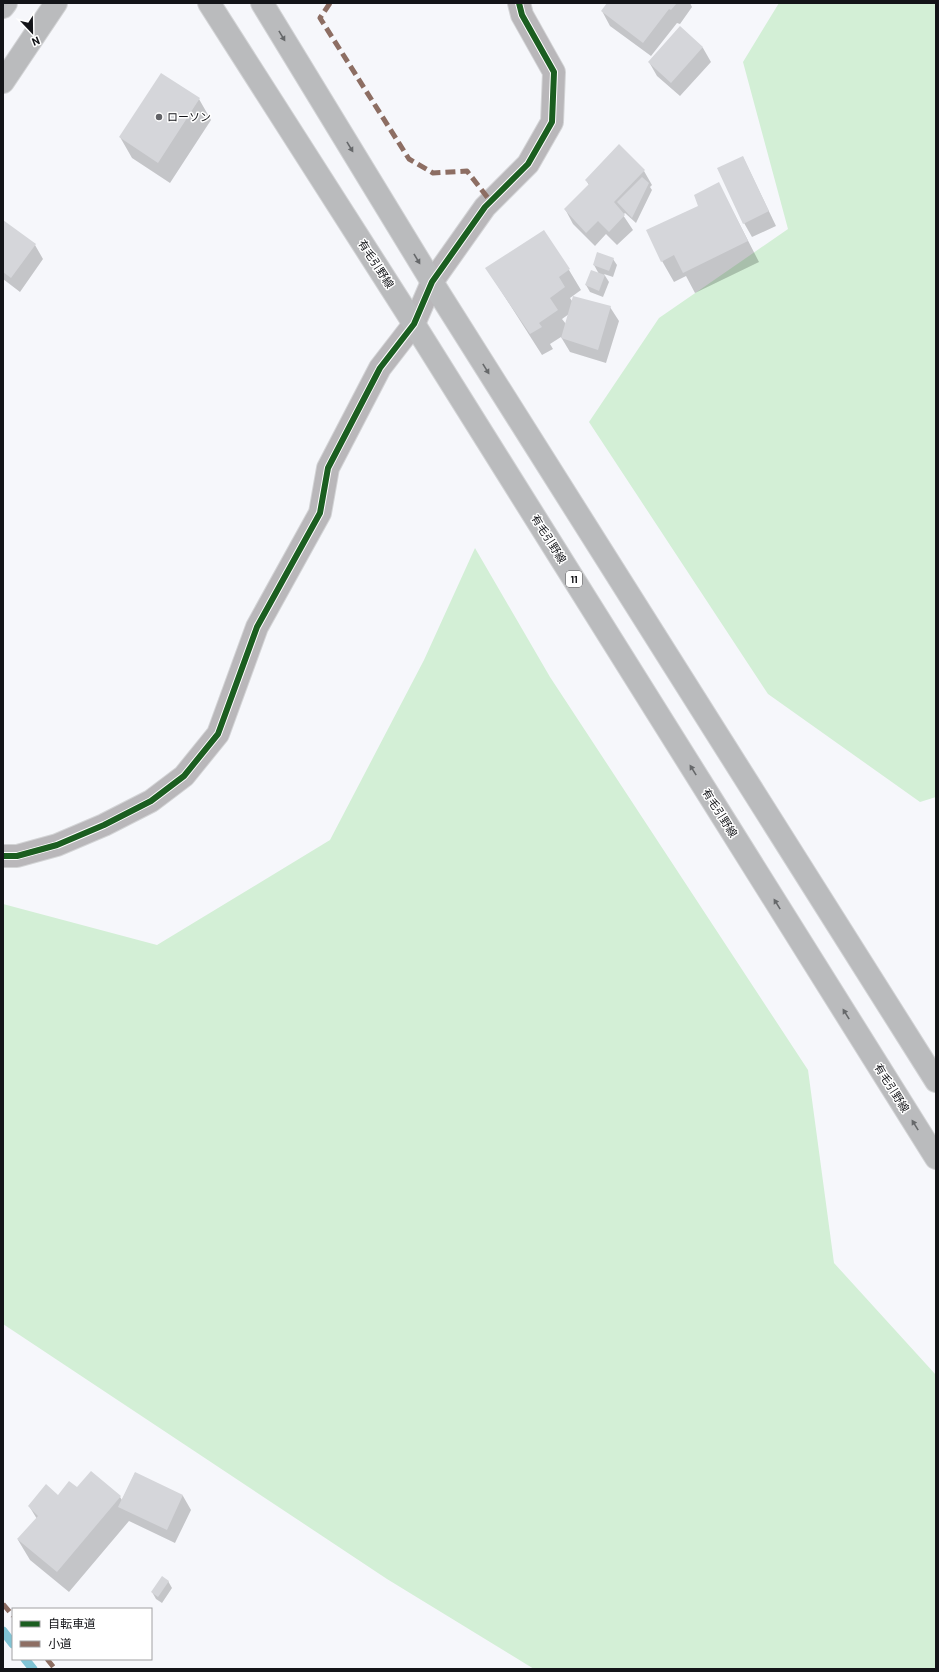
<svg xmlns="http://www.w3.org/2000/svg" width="939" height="1672" viewBox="0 0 939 1672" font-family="Barlow,'Noto Sans JP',sans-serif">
<rect width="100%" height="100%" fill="#f6f7fb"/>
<path fill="#d3efd6" d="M779 3H936V797L920 802 768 694 589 422 659 318 788 229 743 62Z
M475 548 550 677 808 1070 834 1263 936 1375V1669H534L387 1579 3 1324V904L157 945 330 840 424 660Z"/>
<path fill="#0003" fill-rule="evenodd" d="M608 3H690L692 7 680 24 677 23 651 56 610 26 602 11Z
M680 27 703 48 711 62 680 96 657 76 649 62Z
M199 99 211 120 170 183 132 158 120 137Z
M743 157 776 226 752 237 744 223Z
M644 171 652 185 650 187 652 190 636 223 625 213 623 215 633 230 617 245 606 234 595 246 573 224 565 209 589 185 586 180Z
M719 184 759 262 695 293 686 276 674 282 662 261 700 206Z
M3 222 35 245 43 259 20 292 3 279Z
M613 259 617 265 613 277 604 274 609 282 603 297 590 292 586 285 599 274 594 265Z
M487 269 569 270 581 290 570 298 572 301 610 307 619 321 606 363 570 352 561 337 550 344 553 349 542 355ZM569 314 566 324 562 319Z
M135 1473 183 1496 191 1510 175 1543 129 1521 69 1592 30 1560 18 1540 37 1519 29 1506 77 1489 120 1497 122 1500Z
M168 1581 172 1588 162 1603 156 1599 152 1592Z"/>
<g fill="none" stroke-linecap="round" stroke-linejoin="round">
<path stroke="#81c4d5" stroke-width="9" d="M3 1631 13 1644
M25 1659 33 1669"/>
</g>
<path fill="#d5d6da" d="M607 3H677L671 10 669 9 643 43 601 11Z
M680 26 703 47 671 83 648 62Z
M161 73 200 98 158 163 119 137Z
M619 144 645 170 614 202 625 215 609 232 598 221 586 233 564 209 589 184 585 180Z
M743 156 769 211 743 224 717 168Z
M642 177 649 183 632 218 617 202Z
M719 182 748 241 683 273 674 255 661 262 646 230 698 206 694 195Z
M3 220 36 244 11 278 3 272Z
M544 230 570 269 559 277 565 287 550 298 558 310 539 323 542 327 530 334 485 268Z
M597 252 614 258 609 271 593 265Z
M591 270 605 275 599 291 585 285Z
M573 296 611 306 598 350 561 338Z
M91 1471 121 1496 57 1572 17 1539 38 1516 28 1506 46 1484 58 1495 69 1481 77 1487Z
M135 1472 183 1495 167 1530 118 1507Z
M162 1576 169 1581 158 1597 151 1592Z"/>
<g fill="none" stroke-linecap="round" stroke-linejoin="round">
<g stroke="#d3d4d6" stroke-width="24">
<path id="street" d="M3 856H17L57 845 104 825 151 801 184 776 218 734 257 627 320 513 328 468 380 368 414 324 432 282 485 207 528 164 552 122 554 72 522 15 519 3"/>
</g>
<g stroke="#d3d4d6" stroke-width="24">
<path id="primary" d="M209 3 414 324 936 1158
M262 3 432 282 936 1081
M3 7 6 3
M3 82 56 3"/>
</g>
<use href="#street" stroke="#b9b7ba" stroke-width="22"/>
<use href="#primary" stroke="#babbbd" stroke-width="22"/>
<path stroke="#8d6e63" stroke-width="5" stroke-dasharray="10 5" stroke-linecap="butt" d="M330 3 320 18 409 159 433 173 467 171 491 202
M3 1604 13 1616
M47 1659 55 1669"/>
<g stroke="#fff" stroke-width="8">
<path id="cycleway" d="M3 856H17L57 845 104 825 151 801 184 776 218 734 257 627 320 513 328 468 380 368 414 324 432 282 485 207 528 164 552 122 554 72 522 15 519 3"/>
</g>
<use href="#cycleway" stroke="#1b5e20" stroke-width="6"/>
</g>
<defs><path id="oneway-solid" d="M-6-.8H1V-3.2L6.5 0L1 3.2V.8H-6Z"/></defs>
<g fill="#66686a">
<use href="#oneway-solid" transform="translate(282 36) rotate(59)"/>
<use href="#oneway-solid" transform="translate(350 147) rotate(59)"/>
<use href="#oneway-solid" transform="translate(417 259) rotate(59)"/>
<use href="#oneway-solid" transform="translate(486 369) rotate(58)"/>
<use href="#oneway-solid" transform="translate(693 770) rotate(-122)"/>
<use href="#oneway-solid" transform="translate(777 904) rotate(-122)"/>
<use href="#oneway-solid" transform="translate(846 1014) rotate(-122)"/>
<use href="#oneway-solid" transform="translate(915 1125) rotate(-122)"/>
</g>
<circle fill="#626367" stroke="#fff" stroke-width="1.5" cx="159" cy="117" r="4"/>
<g text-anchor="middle" stroke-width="3" stroke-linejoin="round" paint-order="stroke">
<rect fill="#fff" stroke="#5a5a5d" stroke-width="1" x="566" y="571" width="16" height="16" rx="3"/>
<g font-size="10" font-weight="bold" fill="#131418">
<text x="574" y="583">11</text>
</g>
<g font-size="11" fill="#131418" stroke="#fff" text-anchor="start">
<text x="167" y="121">ローソン</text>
</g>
<g font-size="11" fill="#131418" stroke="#fff">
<text transform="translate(376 264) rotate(57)" y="4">有毛引野線</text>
<text transform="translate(549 539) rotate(58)" y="4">有毛引野線</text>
<text transform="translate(720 813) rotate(58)" y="4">有毛引野線</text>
<text transform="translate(892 1088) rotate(58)" y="4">有毛引野線</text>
</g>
</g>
<rect width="939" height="1672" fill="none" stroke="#131418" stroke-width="8"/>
<rect x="12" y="1608" width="140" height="52" fill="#ffffff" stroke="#a1a1a3"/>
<rect x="20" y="1621" width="20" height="6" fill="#1b5e20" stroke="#a1a1a3"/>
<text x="48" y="1628" font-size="12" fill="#131418">自転車道</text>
<rect x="20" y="1641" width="20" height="6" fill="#8d6e63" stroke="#a1a1a3"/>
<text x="48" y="1648" font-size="12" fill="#131418">小道</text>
<g transform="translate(32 32) rotate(158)" stroke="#ffffff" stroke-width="3" paint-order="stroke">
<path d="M0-3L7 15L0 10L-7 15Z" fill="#131418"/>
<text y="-6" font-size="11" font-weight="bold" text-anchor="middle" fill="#131418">N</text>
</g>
</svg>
